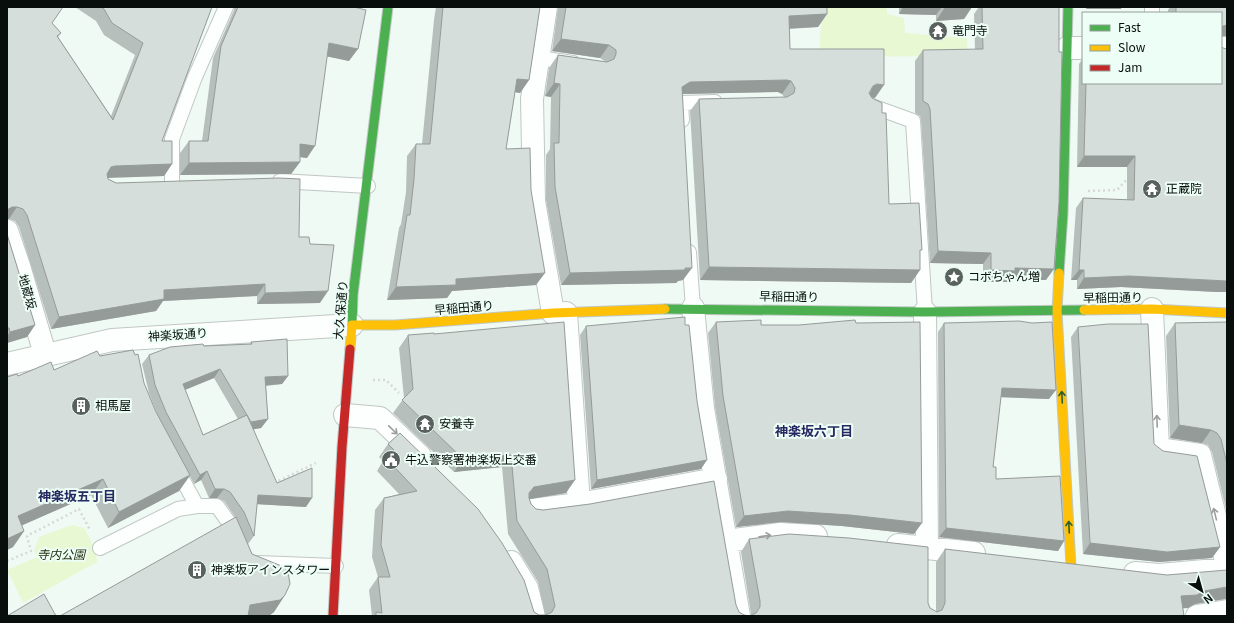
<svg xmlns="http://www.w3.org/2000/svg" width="1234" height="623" viewBox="0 0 1234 623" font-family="Georgia,'Noto Sans JP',serif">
<rect width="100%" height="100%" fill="#f0faf5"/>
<path fill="#e7f8d2" d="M822 7H887V14L904 18 905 33 967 38 968 56 819 57Z
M72 525 84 528 96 550 97 562 23 603 7 570 37 557 34 551 39 537Z"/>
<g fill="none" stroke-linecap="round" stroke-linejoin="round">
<g stroke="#c0c8c4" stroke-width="16">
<path id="lane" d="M1152 7V13
M538 58 573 63
M869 105 913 121 925 312
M682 120 681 103 715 102
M280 181 368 186
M172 183V139L195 77 226 7
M689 252 693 308
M175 466 197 506
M100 548 178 509 197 506H217L230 524 236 538
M258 563 336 566"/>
</g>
<g stroke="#c0c8c4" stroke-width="24">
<path id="street" d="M546 7 532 99 534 201 553 313
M1067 48H1083
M1221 48H1227
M7 231 19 266 45 354
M693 308 703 409 739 616
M1152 309 1158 449 1200 455 1227 565
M925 312 927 548
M566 313 579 504
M7 364 112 340 352 325
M345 415 380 418 420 456
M532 510 579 504 716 479
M726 541 780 534 816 536
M898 545 974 553
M511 562 527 588 534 616
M1135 573 1159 575 1227 569
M1197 616 1227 611"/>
</g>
<g stroke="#c0c8c4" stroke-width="11">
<path id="fast" d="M1059 273 1063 214 1068 7
M665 309 925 312 1084 310
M352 325 353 295 388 7"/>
</g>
<g stroke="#c0c8c4" stroke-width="11">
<path id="slow" d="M1059 273 1057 311 1071 566
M1084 310 1152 309 1227 313
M350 349 352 325H395L553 313 665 309"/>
</g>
<g stroke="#c0c8c4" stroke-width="11">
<path id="jam" d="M333 616 342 447 350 349"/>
</g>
<path stroke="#d6d9d8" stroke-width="2.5" stroke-dasharray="2 3" stroke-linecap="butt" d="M1088 191 1117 190 1129 177
M373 380H386L399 393
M274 483 316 463
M7 561 31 551 27 536 79 509 90 530"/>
<use href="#lane" stroke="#fdfefe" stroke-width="14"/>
<use href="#street" stroke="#fdfefe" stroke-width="22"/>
<use href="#fast" stroke="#4caf50" stroke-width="9"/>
<use href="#slow" stroke="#ffc107" stroke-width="9"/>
<use href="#jam" stroke="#c62828" stroke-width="9"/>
</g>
<path fill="#b7bfbc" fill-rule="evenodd" d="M7 7 52 23 61 33 58 37 111 116 135 55 104 35 96 21 75 7H212L162 141 172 164 164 176 108 177V179L116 183 299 237 310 244 320 303 257 304V296L163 301 156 311 51 329 19 227 15 221 9 219H7Z
M234 7H354L349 61 327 56 307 158 300 157V162L291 174 180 175V153L189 141H202L213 58 234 10Z
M436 7H540L529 80 520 93 515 92 506 149 531 190 536 285 452 291 447 298 387 300 399 228 401 224 406 192 407 156 416 144H422L434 20Z
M558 7H827V14L818 27 789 29 790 49 875 98 871 97 882 113 889 204 920 254V270L911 283 700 280 690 111 699 99 784 97 782 94 778 92 683 94V280L678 281 676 283 561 285 546 200V155L550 149 551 97 545 96 549 68 558 55 606 62 600 58 552 51Z
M899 7H972L964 19 936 21V15L899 14Z
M979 7H1059L1046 280 1009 279 1007 282H983V264L930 263 921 120 920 116 915 113V61L923 50H975L974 14Z
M1170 7H1227V36H1221V13H1168V10Z
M1083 58V83H1221L1217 292 1121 287 1077 289V280H1071L1076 208 1083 198 1127 200V167H1077L1079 64Z
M7 234 35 325 27 337 7 343Z
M716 322 761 325H799L856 323 914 534 842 526 781 522 736 527 715 407 708 333Z
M1227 322V513L1212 452 1208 445 1202 443 1170 438 1166 336 1175 323Z
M944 323 1049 399 1001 397 993 467 996 479 1064 541 1058 551 939 537 938 332Z
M685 325 701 469 591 489 580 335 586 326Z
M1078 327 1220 547 1212 558 1159 562 1083 554 1071 337Z
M434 334 566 493 529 499 531 504 536 509 736 605 739 612 744 615 750 616 751 614 741 552 749 539 928 603 930 608 936 612V562L945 549 1225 599 1195 604 1188 608H1183L1184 616H372L369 590 378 577 372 557 375 510 384 498 399 494 377 471 383 461 379 457 388 444 400 433 534 612 539 615H545L538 582 508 534 502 467 454 472 393 413 404 398 399 348 408 335Z
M251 342 288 376 282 384 266 386 268 419 261 428 253 429 277 483 306 507 257 504 254 536 248 544 252 554 285 595 274 612 269 616 235 517 224 501 217 498H209L201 480 194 484 190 476 179 491 108 528 91 495 22 525 24 531 13 547 7 550V377L54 370 100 356 144 383 156 412 158 416 149 393 142 364 149 355 204 346 250 344ZM214 378 238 419 203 435 185 390Z"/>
<path fill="#959b99" d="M903 7H942L936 15 899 14Z
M945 7H972L964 19 936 21Z
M1087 7H1122L1121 9H1086Z
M827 14 818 27 780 29 789 16Z
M1227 25V36H1221V28L1223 26Z
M561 39 609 45 600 58 552 51Z
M329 43 358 49 349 61 320 55Z
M517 79 529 80 520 93 508 91Z
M787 80 791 81 782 94 778 92 681 94 682 87 690 82Z
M554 83 560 84 551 97 545 96Z
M877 84 884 85 875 98 868 97 873 86Z
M300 144 315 146 307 158 291 156Z
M1084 156H1135L1127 167H1077Z
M300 162 291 174 180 175 189 163Z
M172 164 164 176 107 178 102 179 111 167 115 166Z
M12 207H17L9 219H7V210Z
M938 251 991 253 983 264 930 263Z
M709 267 920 270 911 283 700 280Z
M692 268 683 280 678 281 676 283 561 285 570 273Z
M1015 268 1054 269 1046 280 1009 279 1007 282H983L991 270Z
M1079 270H1084L1077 280H1071Z
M545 273 536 285 452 291 447 298 387 300 396 287 456 279Z
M1129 276 1227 281V292H1217L1121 287 1077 289 1084 278Z
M265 284 257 296 163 301 156 311 51 329 59 317 164 290Z
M328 291 320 303 257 304 265 293Z
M35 325 27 337 7 343V336L10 332Z
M220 369 214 378 177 393 183 384Z
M288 376 282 384 259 386 265 377Z
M1002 388 1056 390 1049 399 996 397Z
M268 419 261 428 245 431 251 422Z
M1179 425 1211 430 1202 443 1170 438Z
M511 455 502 467 454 472 463 459Z
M707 460 701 469 591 489 597 480Z
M207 471 201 480 194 484 200 475Z
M190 475 179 491 108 528 119 512Z
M103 479 91 495 7 532 18 516Z
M575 480 566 493 525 500 520 506 534 487Z
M215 489H224L217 498H209Z
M258 495 312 498 306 507 252 504Z
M788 511 850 515 922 523 914 534 842 526 781 522 736 527 744 516Z
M946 528 1064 541 1058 551 939 537Z
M24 531 13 547 7 550V539Z
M1090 543 1220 547 1212 558 1159 562 1083 554Z
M1227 587V599H1225L1195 604 1188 608 1172 609 1181 596 1204 591Z
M285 595 274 612 269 616H242L250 605Z"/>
<path fill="#d5dedb" stroke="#959b99" d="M7 7H63L52 23 61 33 57 36 113 120 143 43 112 23 104 9 101 7H212L162 141H172V164L115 166 111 167 107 174 108 179 116 183 279 178 300 179 299 237H309L310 244 334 245 328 291 265 293V284L164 290V299L59 317 27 215 23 209 17 207H12L7 210Z
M238 7H354L366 10 358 49 329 43 315 146 300 144V162L189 163V141H208L221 46Z
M443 7H540L529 80 517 79 506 149 530 148 531 190 545 273 456 279V285L396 287 407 215H410L414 179 416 144H430Z
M566 7H827V14L789 16 790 49H884V85L877 84 873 86 869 93 872 98 882 103V113H886L889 204 919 203 922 250H920V270L709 267 699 99 787 97 794 93 795 88 791 81 787 80 690 82 682 87 692 268H685V270L570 273 555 187 554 143H559L560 84 554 83 558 55 607 62 614 59 616 54V50L609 45 561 39Z
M982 7H1059V52H1062L1059 202 1054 269 1015 268V271L991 270V253L938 251 930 109 928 104 923 101V50L983 49Z
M1176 7H1227V25L1223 26 1221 28V13H1176Z
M1221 46 1223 48 1227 49V281L1129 276 1084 278V270H1079L1083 198 1134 200 1135 156H1084L1086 83H1221Z
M7 234 35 325 10 332 9 328H7Z
M685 317V325H689L697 401 707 460 597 480 586 326Z
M761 320V325H799L855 320 856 323 920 322 922 523 850 515 788 511 744 516 723 396 716 322Z
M1019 321 1032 323 1052 322 1056 390 1002 388 993 467H996V479L1060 476 1064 541 946 528 944 323Z
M564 322 575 480 534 487 529 493V498L531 504 536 509 543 510 590 504 714 481 736 605 739 612 744 615 750 616 756 613 760 607V601L749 539 789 534 849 538 928 547V603L930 608 937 612 942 610 945 603V549L1167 575 1227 570V587L1204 591 1197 595 1181 596 1184 616H376V612L382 613 378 577H390L381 545 384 498 417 491 386 458 394 450 388 444 400 433 478 509 502 543 524 580 534 612 539 615H546L552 612 555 606 547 569 517 521 511 455 463 459 402 400 413 389 408 335 434 333V334Z
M1227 322V464L1221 439 1217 433 1211 430 1179 425 1175 323Z
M1108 324H1148L1154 444 1163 451 1197 456 1220 547 1167 552 1090 543 1078 327Z
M287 339 288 376 265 377 268 419 251 422 220 369 183 384 203 435 247 415 277 483 312 468V498L258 495 254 536 244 512 230 492 224 489H215L207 471 200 475 166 412 155 385 149 355 170 347 203 344 204 346 252 344 251 342Z
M133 350 135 355 138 354 144 383 156 412 190 475 119 512 103 479 18 516 24 531 7 539V377L17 374 18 376 51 362 54 370 97 351 100 356Z
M236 517 252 554 284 567 288 572 290 584 285 595 280 600 250 605 248 616H60Z
M44 594 56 616H7Z"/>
<defs><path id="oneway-shaft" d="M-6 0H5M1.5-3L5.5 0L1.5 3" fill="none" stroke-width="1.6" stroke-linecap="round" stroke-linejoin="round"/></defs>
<g stroke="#2a5e2e">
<use href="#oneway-shaft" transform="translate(1062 397) rotate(-93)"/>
<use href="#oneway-shaft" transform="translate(1069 527) rotate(-93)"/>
</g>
<g stroke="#9b9e9d">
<use href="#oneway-shaft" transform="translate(1157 421) rotate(-92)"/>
<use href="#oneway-shaft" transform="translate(393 430) rotate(44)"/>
<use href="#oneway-shaft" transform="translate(1215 514) rotate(-104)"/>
<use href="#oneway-shaft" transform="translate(765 536) rotate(-8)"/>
</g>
<defs>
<g id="temple-disc" transform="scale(1)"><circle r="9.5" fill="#59615e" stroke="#ecfef6"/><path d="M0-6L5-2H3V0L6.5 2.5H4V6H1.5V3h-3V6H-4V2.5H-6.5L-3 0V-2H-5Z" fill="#fff"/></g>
<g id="sight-disc" transform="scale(1)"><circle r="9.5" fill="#59615e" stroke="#ecfef6"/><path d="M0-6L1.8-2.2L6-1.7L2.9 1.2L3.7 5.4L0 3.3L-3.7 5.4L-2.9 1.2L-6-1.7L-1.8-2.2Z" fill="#fff"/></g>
<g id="building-disc" transform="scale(1)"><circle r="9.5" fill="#59615e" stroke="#ecfef6"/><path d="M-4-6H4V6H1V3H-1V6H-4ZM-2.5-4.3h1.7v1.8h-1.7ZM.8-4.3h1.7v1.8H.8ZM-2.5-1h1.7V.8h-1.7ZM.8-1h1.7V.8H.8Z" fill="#fff"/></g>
<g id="civic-disc" transform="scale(1)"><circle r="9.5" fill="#59615e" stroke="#ecfef6"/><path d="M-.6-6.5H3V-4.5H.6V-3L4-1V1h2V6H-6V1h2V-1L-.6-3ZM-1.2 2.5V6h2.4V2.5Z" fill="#fff"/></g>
</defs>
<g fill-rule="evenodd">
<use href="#temple-disc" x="938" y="31"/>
<use href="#temple-disc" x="1152" y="189"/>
<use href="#sight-disc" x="954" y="277"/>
<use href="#building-disc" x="81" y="406"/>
<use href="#temple-disc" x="425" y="424"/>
<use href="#civic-disc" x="391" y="460"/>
<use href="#building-disc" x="197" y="570"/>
</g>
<g text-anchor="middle" stroke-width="4" stroke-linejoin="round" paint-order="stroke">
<g font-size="12" fill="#080e0c" stroke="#ecfef6" text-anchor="start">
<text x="952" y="35">竜門寺</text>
<text x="1166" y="193">正蔵院</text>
<text x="968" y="281">コボちゃん増</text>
<text x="95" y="410">相馬屋</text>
<text x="439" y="428">安養寺</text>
<text x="405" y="464">牛込警察署神楽坂上交番</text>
<text x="211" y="574">神楽坂アインスタワー</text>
</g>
<g font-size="12" fill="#080e0c" stroke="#ecfef6">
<text transform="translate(27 292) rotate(74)" y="4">地蔵坂</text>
<text transform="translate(789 297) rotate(1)" y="4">早稲田通り</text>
<text transform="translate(1113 298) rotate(-1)" y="4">早稲田通り</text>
<text transform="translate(464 308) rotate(-5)" y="4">早稲田通り</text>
<text transform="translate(341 310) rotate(-85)" y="4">大久保通り</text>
<text transform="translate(178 335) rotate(-4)" y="4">神楽坂通り</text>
</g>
<g font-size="12" font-style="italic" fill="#26310f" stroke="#ecfef6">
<text x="61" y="559">寺内公園</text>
</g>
<g font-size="13" font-weight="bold" fill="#272861" stroke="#ecfef6">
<text x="814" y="436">神楽坂六丁目</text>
<text x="77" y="501">神楽坂五丁目</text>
</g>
</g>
<rect width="1234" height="623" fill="none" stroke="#080e0c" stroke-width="16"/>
<rect x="1082" y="12" width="140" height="72" fill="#ecfef6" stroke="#919e98"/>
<rect x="1090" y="25" width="20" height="6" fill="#4caf50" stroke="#919e98"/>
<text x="1118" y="32" font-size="12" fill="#080e0c">Fast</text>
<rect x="1090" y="45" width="20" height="6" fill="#ffc107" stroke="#919e98"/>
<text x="1118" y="52" font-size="12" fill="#080e0c">Slow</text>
<rect x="1090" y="65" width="20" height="6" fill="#c62828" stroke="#919e98"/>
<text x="1118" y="72" font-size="12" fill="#080e0c">Jam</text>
<g transform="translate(1202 591) rotate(143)" stroke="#ecfef6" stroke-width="3" paint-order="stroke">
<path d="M0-3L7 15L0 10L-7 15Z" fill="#080e0c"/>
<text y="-6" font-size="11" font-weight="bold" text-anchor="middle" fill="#080e0c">N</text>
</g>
</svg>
